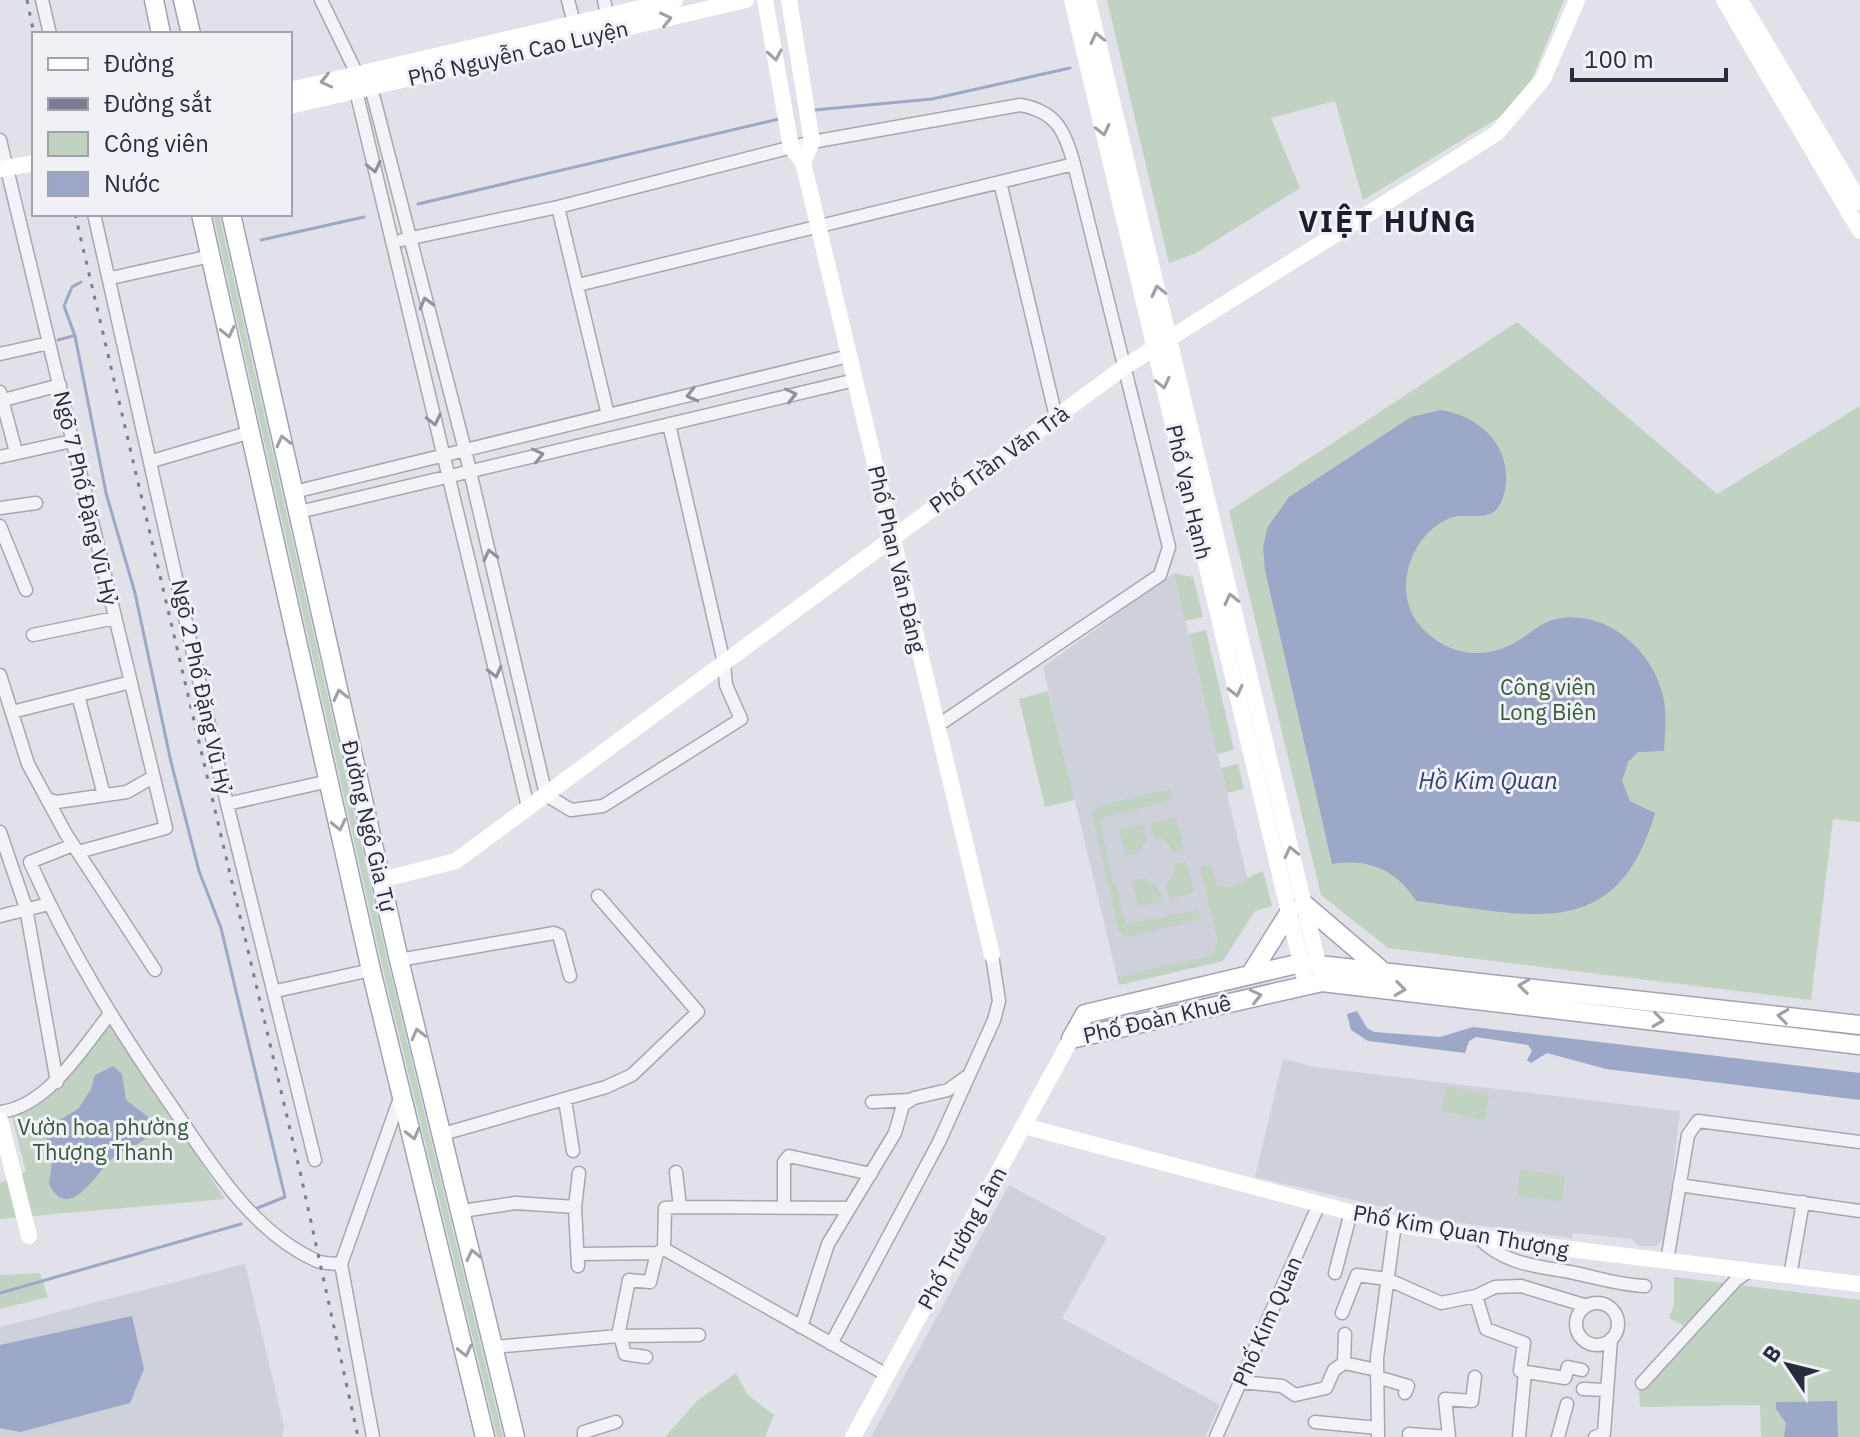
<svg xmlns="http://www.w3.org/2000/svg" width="1860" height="1437" viewBox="0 0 1860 1437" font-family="'IBM Plex Sans',sans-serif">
<rect width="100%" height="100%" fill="#e0e1e9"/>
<path fill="#ced0da" d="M1174 573 1255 910 1223 961 1119 985 1043 667Z
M1283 1059 1315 1067 1680 1111 1665 1239 1656 1246H1638L1632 1239 1573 1233 1572 1238 1439 1220 1255 1177Z
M1009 1185 1107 1238 1062 1318 1220 1405 1205 1437H871Z
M245 1264 284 1426 282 1437H0V1327Z"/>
<path fill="#c2d2c2" d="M1107 0H1564L1527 91 1500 117 1363 200 1335 101 1271 118 1300 188 1194 254 1169 263Z
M213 214H219L388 963 503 1437H497L382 965Z
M1517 322 1717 494 1860 406V822L1833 819 1811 1000 1388 948 1321 895 1229 511Z
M1174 573 1193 577 1203 617 1185 621Z
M1206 630 1234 750 1217 754 1189 634Z
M1048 691 1075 800 1045 807 1019 699Z
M1238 764 1244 789 1227 793 1221 768Z
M1169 789 1172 800 1100 819 1113 884H1116L1126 924 1198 910 1200 920 1125 937 1119 931 1092 812 1098 806Z
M1176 818 1184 849 1173 852 1165 840 1154 837 1151 822Z
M1143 824 1147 839 1138 853 1126 856 1119 829Z
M1186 861 1194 892 1169 900 1166 884 1173 876 1175 864Z
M1211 865 1216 883C1234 894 1246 876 1263 871L1272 906 1255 911 1223 961 1119 985 1117 977 1207 956 1215 950 1218 941 1200 867Z
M1144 878 1158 886 1162 902 1138 907 1132 880Z
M109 1023 225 1199 0 1219V1183L26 1172 12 1117 64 1081Z
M1447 1086 1490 1095 1484 1121 1441 1111Z
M1520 1170 1565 1175 1562 1201 1517 1196Z
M40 1273 48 1297 0 1309V1275Z
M1674 1277 1860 1300V1437H1761L1760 1405 1640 1407 1639 1390 1694 1331 1669 1318 1674 1305Z
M736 1373 747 1394 774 1415 765 1437H665L697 1401Z"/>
<path fill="#9da7c7" d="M1441 410C1478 416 1509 443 1506 483 1505 493 1502 504 1495 511 1482 521 1462 512 1448 519 1407 537 1390 599 1425 631 1452 657 1488 660 1519 640 1531 633 1541 622 1556 619 1605 608 1653 650 1663 696 1667 714 1665 733 1664 751L1638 752 1628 762 1622 781 1630 801 1655 813C1616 948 1526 913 1416 901 1397 870 1368 858 1332 864L1265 570 1263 548 1267 528 1289 497 1411 417Z
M1357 1011 1367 1028 1374 1032 1440 1037 1473 1027 1860 1073V1100L1606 1069 1547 1053 1531 1063 1527 1060 1532 1051 1528 1045 1476 1037 1469 1041 1465 1053 1368 1041 1351 1030 1347 1014Z
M113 1066 122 1074 126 1100 148 1117 154 1129C146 1144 126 1147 113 1158 97 1171 69 1225 49 1184L52 1161 44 1130 79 1108 91 1089 95 1075Z
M132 1316 144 1369 130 1403 20 1432 0 1428V1345Z
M1837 1401 1838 1437H1784L1786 1423 1776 1409V1402Z"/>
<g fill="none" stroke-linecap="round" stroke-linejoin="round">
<path stroke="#9da7c7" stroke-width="3" d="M814 110 932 99 1070 68
M418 204 779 119
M261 240 364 217
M81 282 72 287 64 306 75 336 106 493 135 593 171 762 199 871 221 928 285 1197 255 1209
M58 340 73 336
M0 1293 241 1224"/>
<g stroke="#a5a7b3" stroke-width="15">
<path id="street" d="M42 0 50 34
M321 0 357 74
M568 0 574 23
M604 0 607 16
M371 87 465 450 546 795 571 810 603 806 741 719 726 685 724 663 669 424
M356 91 528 807
M0 140 166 828 78 852
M1000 182 1056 417
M558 207 608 415
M94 214 227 804 315 1160
M402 240 558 207 812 142 1020 105C1056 111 1065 131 1074 164
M111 278 211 256
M578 285 1074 164 1169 547 1160 575 937 726
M0 354 49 343
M0 392 16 452
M0 401 60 385
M0 457 72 441
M152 461 251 432
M294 492 849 356
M0 508 36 503
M299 512 855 380
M0 526 26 590
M33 635 115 618
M0 675 28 764 66 834 155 970
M78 695 104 795
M12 712 131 682
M47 799 57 802 127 792 153 777
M227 804 329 781
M0 832 26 908 57 1082
M73 845 30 862C69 950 118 1029 173 1108 211 1164 252 1232 317 1261 324 1264 334 1263 341 1264L400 1098
M0 916 49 904
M399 960 554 933 559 935 570 976
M276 991 371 970
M565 1100 573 1151
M872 1102 909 1100
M0 1112C47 1107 82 1049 109 1015
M443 1134 606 1087 632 1075 698 1012 598 896
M1679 1185 1860 1211
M680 1207 849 1208
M784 1208V1162L789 1156 871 1174
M462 1211 516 1203 575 1207
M1478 1237C1503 1264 1536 1266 1570 1272 1596 1277 1618 1285 1645 1286
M664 1249 887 1375
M664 1249 665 1208 680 1207 676 1172
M580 1254 657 1253
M1667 1261 1688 1135 1698 1121 1860 1142
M341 1264 373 1437
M578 1266 575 1207 579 1173
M1335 1273 1351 1212
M1790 1276 1803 1202
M1476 1296 1486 1329 1524 1343 1520 1371 1565 1378 1568 1367 1582 1370
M1576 1324a21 21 0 1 1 42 0a21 21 0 1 1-42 0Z
M1342 1313 1357 1275 1387 1279 1441 1303 1476 1296 1495 1287 1521 1286 1587 1306
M801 1327 828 1244 895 1133 903 1105 914 1098 948 1090 966 1077
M618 1336 699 1335
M620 1336 625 1354 646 1357
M831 1344 939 1142 994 1020 999 1001 992 955
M494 1347 618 1336 629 1280 650 1282 657 1253 664 1249
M1344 1363 1345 1334
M1377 1377 1408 1386 1405 1393
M1240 1382 1282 1386 1295 1395 1326 1388 1334 1370 1344 1363 1377 1370
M1642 1383 1736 1280 1749 1271
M1583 1389 1606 1390
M1315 1422 1378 1428
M1409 1434 1449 1437
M584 1437V1432L616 1422
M1216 1437 1319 1204
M1378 1437 1377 1358 1395 1224
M1449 1437 1445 1399 1472 1401 1475 1377
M1519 1437 1525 1372
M1558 1437 1567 1404
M1595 1437 1604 1433 1611 1339"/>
</g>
<g stroke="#a0a3b4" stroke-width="21">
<path id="primary" d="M154 0 161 34
M183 0 191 34
M201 214 371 970 485 1437
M231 214 399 960 515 1437
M1304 904 1380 969
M1250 975 1289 913
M1071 1039 1085 1014 1301 963 1860 1025
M1071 1039 1322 982 1860 1045"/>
</g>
<use href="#street" stroke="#f3f3f7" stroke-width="12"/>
<path stroke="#fff" stroke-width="16" d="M765 0 791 147 803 162 992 955
M789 0 812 142 803 162
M1072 0 1306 984
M1088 0 1321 976
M1724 0 1860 231
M1740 0 1860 202
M290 90 675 0
M290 106 746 0
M0 169 34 163
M381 880 456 861 1124 367 1497 133 1543 79 1577 0
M0 1120 29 1236
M1024 1126 1395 1224 1510 1242 1860 1284
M853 1437 1071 1039"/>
<use href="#primary" stroke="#fff" stroke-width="18"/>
<path stroke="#7a7e91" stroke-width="3" stroke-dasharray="4 8" stroke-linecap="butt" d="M27 0 34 34
M75 214 301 1176 358 1437"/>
</g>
<defs><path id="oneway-chevron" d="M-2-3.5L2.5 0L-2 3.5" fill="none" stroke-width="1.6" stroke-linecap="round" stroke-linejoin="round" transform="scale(2)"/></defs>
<g stroke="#9fa0a9">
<use href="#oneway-chevron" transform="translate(666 19) rotate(-13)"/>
<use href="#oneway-chevron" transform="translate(1097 38) rotate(-103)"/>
<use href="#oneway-chevron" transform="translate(775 55) rotate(80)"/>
<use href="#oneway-chevron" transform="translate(326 81) rotate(167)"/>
<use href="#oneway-chevron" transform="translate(1103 130) rotate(77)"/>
<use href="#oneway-chevron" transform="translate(1158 291) rotate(-103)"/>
<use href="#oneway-chevron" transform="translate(228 332) rotate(77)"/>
<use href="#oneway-chevron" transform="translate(1163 383) rotate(77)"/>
<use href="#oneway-chevron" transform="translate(283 441) rotate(-103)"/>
<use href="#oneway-chevron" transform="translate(1231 599) rotate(-103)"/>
<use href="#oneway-chevron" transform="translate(1236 691) rotate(77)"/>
<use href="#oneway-chevron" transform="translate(340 695) rotate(-103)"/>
<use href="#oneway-chevron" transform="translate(339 825) rotate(77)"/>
<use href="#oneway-chevron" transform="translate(1291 852) rotate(-103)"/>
<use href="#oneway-chevron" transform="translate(1524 986) rotate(-173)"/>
<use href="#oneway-chevron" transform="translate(1400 989) rotate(7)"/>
<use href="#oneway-chevron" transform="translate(1256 996) rotate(-13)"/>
<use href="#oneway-chevron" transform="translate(1783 1016) rotate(-173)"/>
<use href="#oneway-chevron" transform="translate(1658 1020) rotate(7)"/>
<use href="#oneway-chevron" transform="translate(418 1034) rotate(-104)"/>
<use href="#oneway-chevron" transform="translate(413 1134) rotate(76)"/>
<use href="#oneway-chevron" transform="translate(473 1255) rotate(-103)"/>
<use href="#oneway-chevron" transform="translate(465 1351) rotate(77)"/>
</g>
<g stroke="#8e909b">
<use href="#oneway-chevron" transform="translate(374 167) rotate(77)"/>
<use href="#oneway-chevron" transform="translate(426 303) rotate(-105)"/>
<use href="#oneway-chevron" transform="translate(692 395) rotate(166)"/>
<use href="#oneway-chevron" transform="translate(791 395) rotate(-13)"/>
<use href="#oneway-chevron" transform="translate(434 420) rotate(77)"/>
<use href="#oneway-chevron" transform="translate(538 455) rotate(-13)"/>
<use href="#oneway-chevron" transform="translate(490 555) rotate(-103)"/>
<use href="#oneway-chevron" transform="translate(495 672) rotate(76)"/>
</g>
<g text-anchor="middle" stroke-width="6" stroke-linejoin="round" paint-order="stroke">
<g font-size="22" fill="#292c3f" stroke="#f0f1f6">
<text transform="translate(518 53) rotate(-13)" y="8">Phố Nguyễn Cao Luyện</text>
<text transform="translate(999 459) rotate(-36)" y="8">Phố Trần Văn Trà</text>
<text transform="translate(1189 492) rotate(77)" y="8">Phố Vạn Hạnh</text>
<text transform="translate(86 498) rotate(77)" y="8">Ngõ 7 Phố Đặng Vũ Hỷ</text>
<text transform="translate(897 559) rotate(77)" y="8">Phố Phan Văn Đáng</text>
<text transform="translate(202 687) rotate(78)" y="8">Ngõ 2 Phố Đặng Vũ Hỷ</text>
<text transform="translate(369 826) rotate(77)" y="8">Đường Ngô Gia Tự</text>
<text transform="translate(1157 1019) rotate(-13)" y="8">Phố Đoàn Khuê</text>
<text transform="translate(1461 1231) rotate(10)" y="8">Phố Kim Quan Thượng</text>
<text transform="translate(962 1238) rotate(-61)" y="8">Phố Trường Lâm</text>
<text transform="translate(1267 1321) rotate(-66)" y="8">Phố Kim Quan</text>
</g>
<g font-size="22" fill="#375a39" stroke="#f0f1f6">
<text x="1548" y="695">Công viên<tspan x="1548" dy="25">Long Biên</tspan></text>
<text x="103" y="1135">Vườn hoa phường<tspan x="103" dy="25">Thượng Thanh</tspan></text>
</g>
<g font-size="24" font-style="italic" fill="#354272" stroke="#f0f1f6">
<text x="1488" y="789">Hồ Kim Quan</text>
</g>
<g font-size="30" font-weight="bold" letter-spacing="2" fill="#1c1e30" stroke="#f0f1f6">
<text x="1388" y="232">VIỆT HƯNG</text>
</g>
</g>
<rect x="32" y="32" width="260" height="184" fill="#f0f1f6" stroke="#a0a2ad" stroke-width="2"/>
<rect x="48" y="58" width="40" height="12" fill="#ffffff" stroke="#a0a2ad" stroke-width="2"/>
<text x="104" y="72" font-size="24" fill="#292c3f">Đường</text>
<rect x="48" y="98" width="40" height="12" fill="#7a7e91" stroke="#a0a2ad" stroke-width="2"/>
<text x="104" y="112" font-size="24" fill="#292c3f">Đường sắt</text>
<rect x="48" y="132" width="40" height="24" fill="#c2d2c2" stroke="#a0a2ad" stroke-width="2"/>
<text x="104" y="152" font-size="24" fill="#292c3f">Công viên</text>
<rect x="48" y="172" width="40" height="24" fill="#9da7c7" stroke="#a0a2ad" stroke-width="2"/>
<text x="104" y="192" font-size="24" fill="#292c3f">Nước</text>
<g transform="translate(1788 1365) rotate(305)" stroke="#f0f1f6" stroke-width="6" paint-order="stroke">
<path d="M0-6L14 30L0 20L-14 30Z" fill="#292c3f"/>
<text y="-12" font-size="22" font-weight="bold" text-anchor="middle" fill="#292c3f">B</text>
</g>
<path d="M1572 68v12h154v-12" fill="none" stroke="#292c3f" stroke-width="4"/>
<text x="1584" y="68" font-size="24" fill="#292c3f" stroke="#f0f1f6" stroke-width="6" paint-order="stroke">100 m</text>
</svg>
